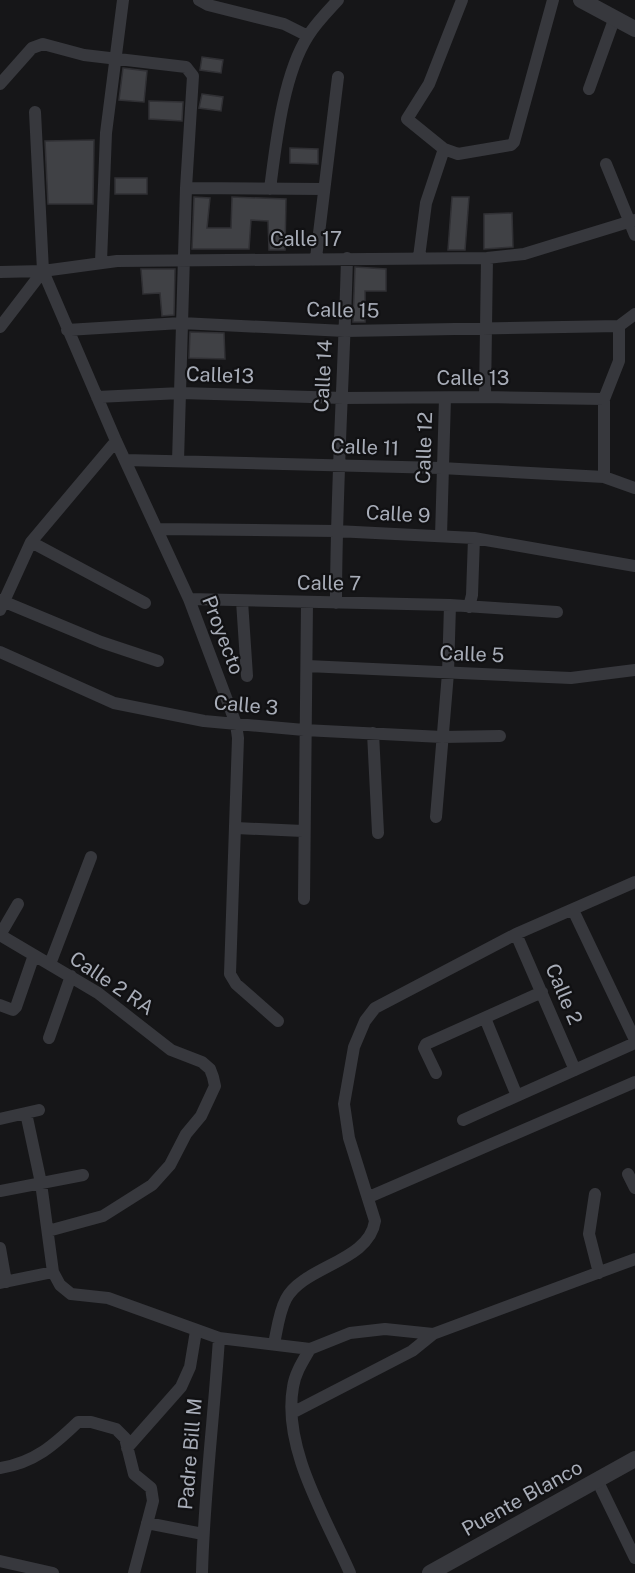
<svg xmlns="http://www.w3.org/2000/svg" width="635" height="1573" viewBox="0 0 635 1573" font-family="'Public Sans',sans-serif">
<rect width="100%" height="100%" fill="#161618"/>
<path fill="#404145" stroke="#303034" stroke-width="1.5" d="M202 57 223 60 221 73 200 70Z
M123 68 147 71 144 102 119 100Z
M202 94 223 97 221 111 199 108Z
M149 101 183 102 182 121 149 119Z
M94 140 93 204H48L45 141Z
M290 148 318 149V164L290 163Z
M115 178H147V194H115Z
M194 197 210 198 207 228H231L232 197 286 199 285 250H269L268 221 251 220 249 249H192Z
M452 197H469L465 250H448Z
M512 213 513 247 484 249V214Z
M355 267 386 269V291H365V322H353Z
M141 269H175L174 315 162 316 160 293 143 294Z
M190 332 224 333 225 359 189 358Z"/>
<g fill="none" stroke-linecap="round" stroke-linejoin="round">
<path stroke="#37383d" stroke-width="12" d="M199 0 208 5 284 24 308 36
M462 0 429 84 407 119 444 149 458 154 511 145 514 142 553 0
M0 84 32 48 43 44 84 55 186 67 193 76 186 188 178 461
M589 89 615 17
M35 112 43 271 116 441 189 599 236 724 238 738 230 974 236 984 278 1021
M606 164 635 235
M186 188 323 189
M270 189C276 143 283 75 308 36 316 23 328 11 338 0
M419 257 426 203 444 149
M316 258 338 77
M101 262 106 133 123 0
M0 272 43 271 117 261 487 258 524 254 635 220
M0 327 43 271
M67 330 181 323 345 331 619 326
M97 397 181 393 343 398 485 397 604 399
M485 397 487 258
M125 460 441 468 604 477 635 488
M604 477V399L619 361V326L635 314
M158 529 336 531 474 538 635 566
M441 536 445 398
M31 542 145 603
M189 599 450 605 557 612
M0 600 101 642 158 661
M242 601 247 676
M336 603C336 488 344 373 347 258
M469 607 472 595 474 538
M0 610 31 542 116 441
M0 652 114 703 204 721 304 730 442 737 500 736
M307 666 571 678 635 670
M373 733 378 833
M436 817 448 673 450 605
M236 828 303 831
M304 899 307 603
M573 910 635 1040
M516 934 575 1070
M0 935 98 993 171 1050 202 1062 210 1069 213 1077 215 1086 201 1116 186 1134 170 1165 152 1185 103 1216 48 1231
M0 935 18 904
M50 964 91 857
M0 1005 13 1010 16 1007 34 955
M485 1018 517 1096
M49 1038 71 976
M436 1073 424 1048 426 1044 542 992
M26 1113 41 1183 53 1272 60 1285 71 1294 108 1298 219 1338 310 1349 350 1333 385 1329 433 1334 635 1259
M0 1119 39 1110
M463 1120 635 1043
M628 1174 635 1188
M0 1191 83 1175
M595 1194 589 1234 599 1273
M369 1197 635 1082
M0 1248 6 1282
M0 1283 53 1272
M274 1344C277 1330 279 1312 286 1299 303 1266 369 1262 375 1221L349 1138 344 1104 354 1047 365 1021 375 1008 516 934 635 882
M310 1349C303 1361 295 1373 293 1387 282 1448 326 1518 350 1573
M292 1413 412 1351 433 1334
M127 1448 181 1387 190 1367 196 1331
M0 1468C34 1463 54 1445 78 1422H91L116 1429 125 1438 134 1474 151 1488 153 1501 134 1573
M597 1480 635 1558
M147 1523 203 1534
M0 1561 53 1573
M202 1573C204 1494 214 1417 219 1338"/>
<path stroke="#37383d" stroke-width="16" d="M581 0 635 29
M430 1573 635 1459"/>
</g>
<g text-anchor="middle" stroke-width="4.5" stroke-linejoin="round" paint-order="stroke">
<g font-size="20" fill="#a8adb8" stroke="#111113">
<text x="306" y="246">Calle 17</text>
<text transform="translate(343 310) rotate(1)" y="7">Calle 15</text>
<text transform="translate(220 375) rotate(2)" y="7">Calle13</text>
<text transform="translate(323 376) rotate(-87)" y="7">Calle 14</text>
<text x="473" y="385">Calle 13</text>
<text transform="translate(365 447) rotate(2)" y="7">Calle 11</text>
<text transform="translate(424 448) rotate(-88)" y="7">Calle 12</text>
<text transform="translate(398 514) rotate(3)" y="7">Calle 9</text>
<text transform="translate(329 583) rotate(1)" y="7">Calle 7</text>
<text transform="translate(223 635) rotate(69)" y="7">Proyecto</text>
<text transform="translate(472 654) rotate(2)" y="7">Calle 5</text>
<text transform="translate(246 705) rotate(5)" y="7">Calle 3</text>
<text transform="translate(112 983) rotate(34)" y="7">Calle 2 RA</text>
<text transform="translate(564 994) rotate(67)" y="7">Calle 2</text>
<text transform="translate(190 1454) rotate(-85)" y="7">Padre Bill M</text>
<text transform="translate(522 1498) rotate(-29)" y="7">Puente Blanco</text>
</g>
</g>
</svg>
